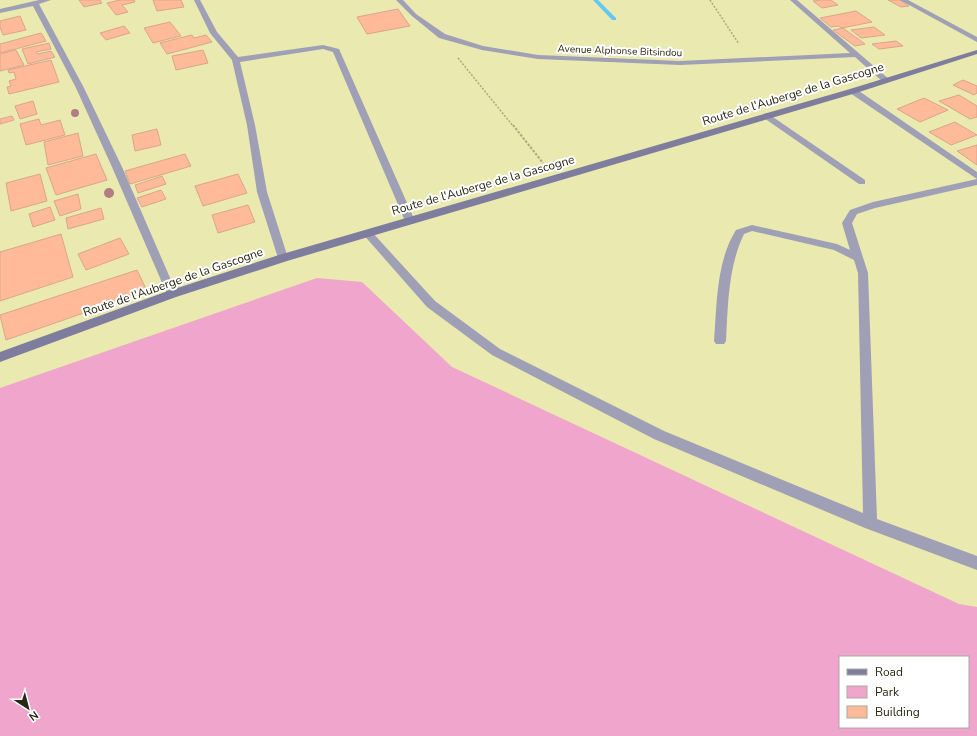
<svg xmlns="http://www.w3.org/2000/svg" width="977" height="736" viewBox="0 0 977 736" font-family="'Nunito Sans',sans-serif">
<rect width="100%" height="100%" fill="#eae9af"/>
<path fill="#efa5cc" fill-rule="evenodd" d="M317 278 362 282 452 367 959 604 977 607V736H0V388ZM840 657H968V727H840Z"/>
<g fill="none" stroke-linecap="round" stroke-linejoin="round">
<path fill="#61c9f3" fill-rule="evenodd" d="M593 0H598L616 18V20H612Z"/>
</g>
<path fill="#feba99" stroke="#dba58b" d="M79 0H100L102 3 84 7Z
M120 0H134L135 2 122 5 128 12 116 15 107 3Z
M153 0H181L184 7 157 11Z
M821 0H831L838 5 822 8 813 1Z
M888 0H900L909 6 901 7Z
M398 9 410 26 367 34 357 17Z
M856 11 872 22 842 28 838 26 831 27 820 18Z
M20 16 26 30 3 35 0 27V21Z
M170 22 181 36 153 43 144 28Z
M124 26 130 33 106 40 100 33Z
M874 27 885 35 861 38 851 30Z
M843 28 865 44 855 46 833 30Z
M41 33 46 41 0 53V44Z
M192 35 194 38 206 35 212 42 167 54 160 43Z
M896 41 903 46 879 49 872 44Z
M49 43 51 49 36 52 38 54 51 51 55 57 28 64 22 49Z
M16 50 24 65 0 71V54Z
M203 50 208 63 176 70 172 56Z
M51 60 59 82 9 94 7 87 11 86 9 81 16 79 14 72 9 73 8 70Z
M963 80 977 86V93L974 95 953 85Z
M959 95 977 106V117L970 119 939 101Z
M924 98 948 110 920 122 897 109Z
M33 101 37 114 20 119 15 106Z
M12 116 14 120 0 124V119Z
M39 119 41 125 60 120 65 135 26 145 20 124Z
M955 122 977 135 951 145 929 132Z
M157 129 161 145 135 151 132 135Z
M78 133 83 156 48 165 44 142Z
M977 145V165L957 151Z
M96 154 107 180 56 195 46 168Z
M185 154 191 166 130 184 125 171Z
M40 174 47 201 11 211 6 183Z
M238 174 247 193 203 206 195 186Z
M162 176 166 184 138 193 135 185Z
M161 190 166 199 142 207 137 198Z
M78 194 81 209 60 216 54 201Z
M248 205 255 222 218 233 212 215Z
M50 207 55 220 33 227 29 214Z
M101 208 104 219 68 229 66 218Z
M61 234 73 277 0 301V252Z
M120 238 129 254 86 270 78 254Z
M137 270 147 291 6 340 0 315Z"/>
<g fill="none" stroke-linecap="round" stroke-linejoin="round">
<path stroke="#abaa7c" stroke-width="1.5" stroke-dasharray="2 1.5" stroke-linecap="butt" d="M710 0 739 44
M458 58 513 126"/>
<path stroke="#abaa7c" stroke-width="2" stroke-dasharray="2.5 1.5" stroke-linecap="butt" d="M513 125 543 163"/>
<path fill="#9f9fb6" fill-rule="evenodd" d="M39 0H51L39 4 84 88 122 167 177 294 176 297H168L167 294 112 167 76 88 33 6 0 13V9Z
M194 0H200L217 32 238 57 323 45 339 49 415 221 414 223H406L405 221 333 52 323 49 240 62 255 125 267 192 288 258 283 262 279 261 257 192 247 125 232 60 210 33Z
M396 0H403L416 14 445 34 483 46 538 55 680 61 850 53 790 0H797L890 80 883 82 855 57 680 65 538 59 482 50 439 38 412 16Z
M900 0H908L977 37V42Z
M850 89H856L977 172V179L850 93Z
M767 113 865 180V184H859L764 118V114Z
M977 179V185L875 208 857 214 852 223 868 273 877 519 977 556V570L865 528 654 439 492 355 427 307 362 233 367 230 371 231 435 301 500 349 664 431 863 513 858 273 854 260 834 250 752 231 744 234C728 267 728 305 726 341L724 344H716L714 341C717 304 716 262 736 230L752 225 837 244 850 250 842 223 850 210 873 202Z"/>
<path fill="#7e7d9e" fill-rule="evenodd" d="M977 50V54L856 93 287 261 176 297 0 362V352L168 291 279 255 850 89Z"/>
</g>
<g fill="#b17d83">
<circle cx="75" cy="113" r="4"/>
<circle cx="109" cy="193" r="5"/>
</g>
<g text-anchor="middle" stroke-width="4" stroke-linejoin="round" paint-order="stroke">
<g font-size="10" fill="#292812" stroke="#fff">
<text transform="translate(620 50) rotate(2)" y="4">Avenue Alphonse Bitsindou</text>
</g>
<g font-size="12" fill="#292812" stroke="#fff">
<text transform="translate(793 94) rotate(-17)" y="4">Route de l'Auberge de la Gascogne</text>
<text transform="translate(483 185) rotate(-16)" y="4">Route de l'Auberge de la Gascogne</text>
<text transform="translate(173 282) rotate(-19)" y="4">Route de l'Auberge de la Gascogne</text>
</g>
</g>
<rect x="839" y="656" width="130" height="72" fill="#ffffff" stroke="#a9a9a0"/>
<rect x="847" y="669" width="20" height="6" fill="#7e7d9e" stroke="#a9a9a0"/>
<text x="875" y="676" font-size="12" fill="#292812">Road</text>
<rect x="847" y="686" width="20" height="12" fill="#efa5cc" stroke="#a9a9a0"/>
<text x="875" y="696" font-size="12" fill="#292812">Park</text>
<rect x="847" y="706" width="20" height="12" fill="#feba99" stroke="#a9a9a0"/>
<text x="875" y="716" font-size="12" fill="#292812">Building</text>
<g transform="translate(28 708) rotate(144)" stroke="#ffffff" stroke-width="3" paint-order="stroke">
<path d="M0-3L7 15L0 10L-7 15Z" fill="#292812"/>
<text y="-6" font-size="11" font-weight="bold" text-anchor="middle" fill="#292812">N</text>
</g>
</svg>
